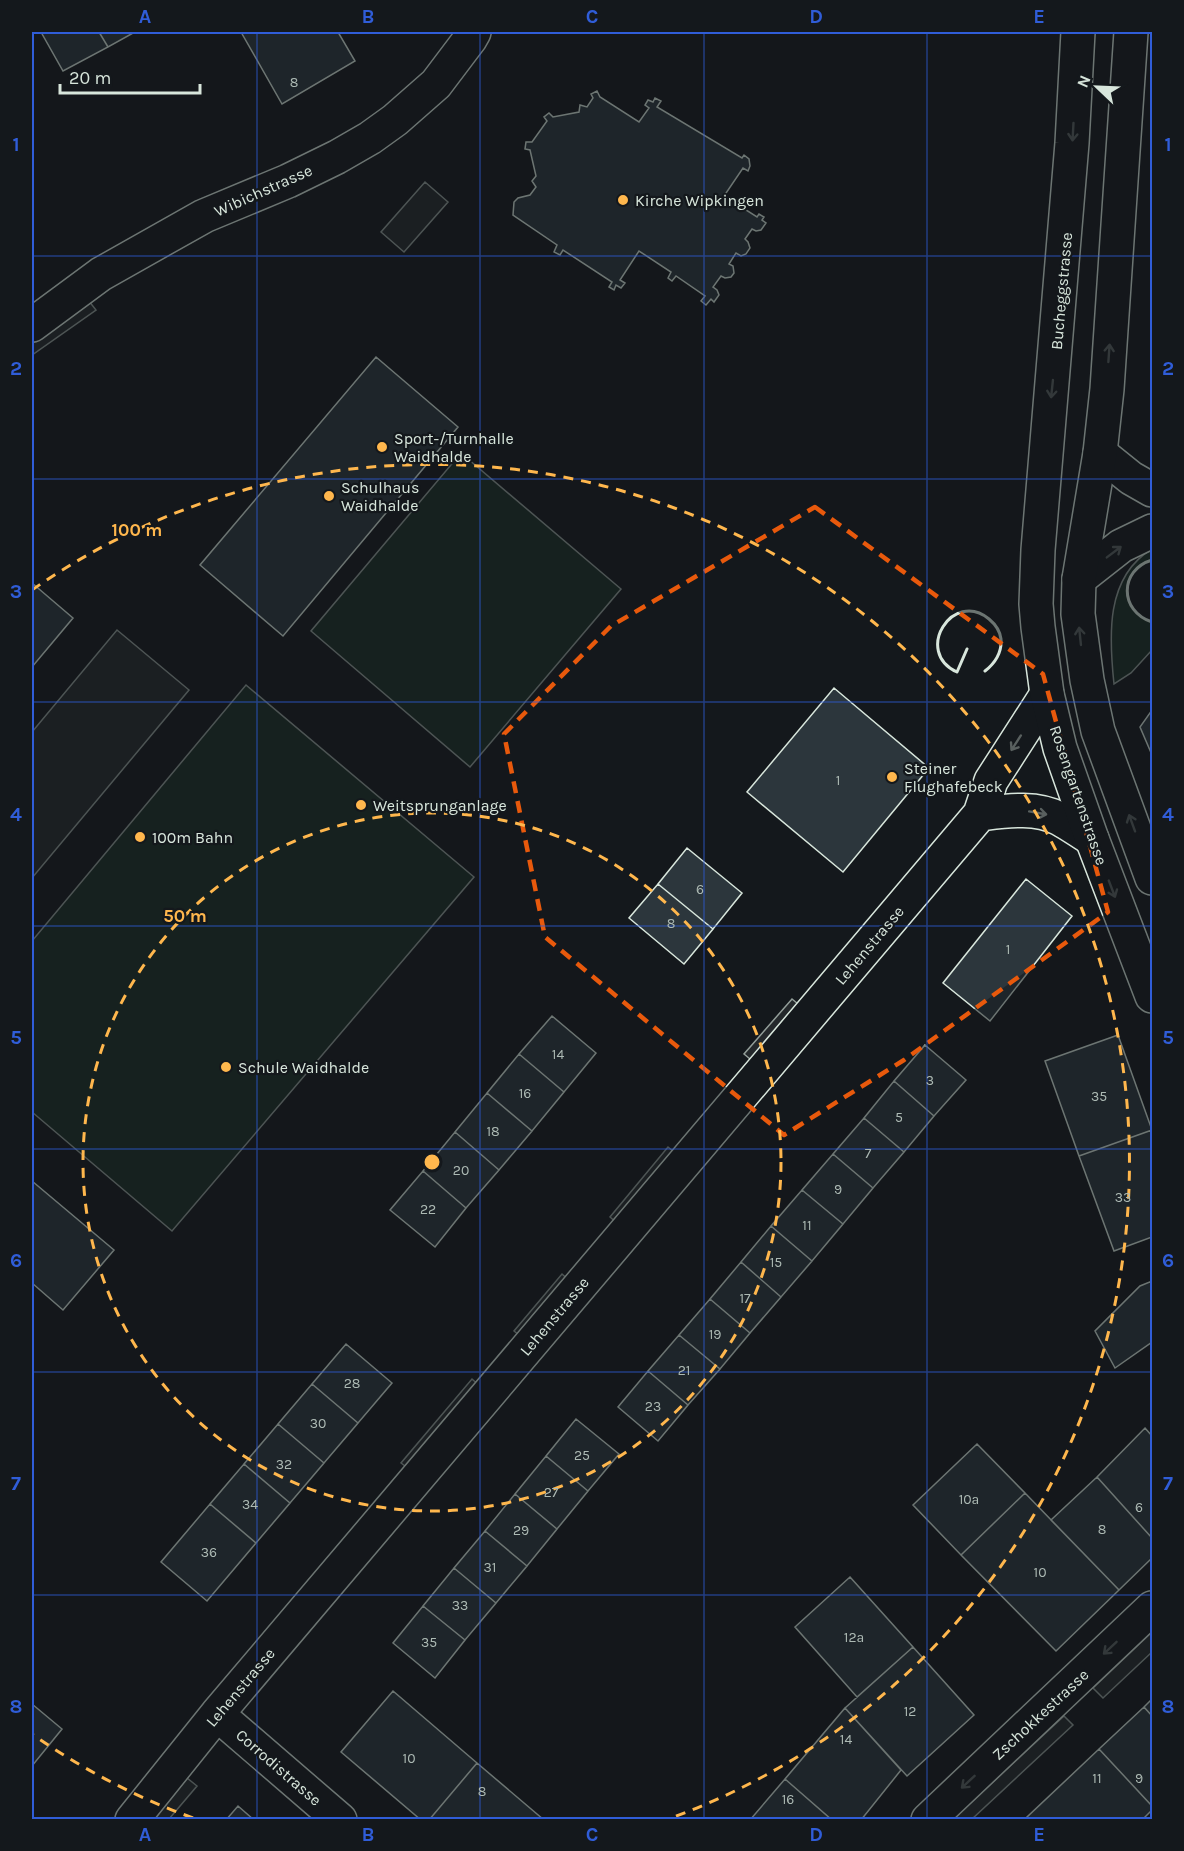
<svg xmlns="http://www.w3.org/2000/svg" width="1184" height="1851" viewBox="0 0 1184 1851" font-family="Karla,sans-serif">
<rect width="100%" height="100%" fill="#14181c"/>
<path fill="#1a2d24" stroke="#939e99" stroke-width="1.5" d="M461 453 621 589 470 767 311 631Z
M1152 549V560C1119 570 1119 611 1152 622V650L1131 673 1114 684C1109 637 1105 577 1152 549Z
M246 685 474 877 172 1231 32 1112V941Z"/>
<path fill="#24282b" stroke="#939e99" stroke-width="1.5" d="M425 182 448 202 404 252 381 232Z
M85 296 96 310 32 355V337Z
M117 630 189 690 32 878V732Z
M792 999 803 1008 756 1064 744 1054Z
M668 1147 679 1156 620 1226 610 1217Z
M562 1274 572 1283 525 1340 514 1331Z
M472 1379 482 1388 413 1472 401 1463Z
M1152 1632V1652L1103 1698 1093 1688Z
M1064 1716 1073 1725 972 1819H953Z
M187 1778 197 1786 169 1819 151 1820Z"/>
<path fill="#2c363c" stroke="#d8e6dc" stroke-width="1.5" d="M41 32H99L108 47 63 71Z
M99 32H135L108 47Z
M241 32H338L355 61 282 104Z
M597 91 600 97 639 122 649 108 645 105 648 100 653 102 655 98 661 101 657 107 742 158 744 155 749 159 750 166 748 171 743 168 724 196 757 217 759 214 764 217 762 220 766 223 761 230 756 231 752 229 745 239 748 242 750 248 746 254 741 256 736 253 729 264 733 266 734 273 731 277 725 278 721 276 713 287 717 290 719 295 714 302 711 299 706 305 701 301 705 296 676 276 672 281 668 278 671 272 639 251 620 280 625 283 621 288 616 285 614 290 609 287 612 282 563 250 560 255 554 252 557 245 513 215 514 202 518 198 530 195 536 187 532 181 536 176 530 150 525 149 526 142H532L547 121 544 117 549 113 553 117 579 112 580 105 587 107 593 98 591 94Z
M376 357 458 427 283 636 200 565Z
M32 583 73 618 32 667Z
M834 688 929 768 843 872 747 792Z
M1152 710V755L1140 727Z
M687 848 742 893 713 929 658 884Z
M1026 879 1072 916 990 1021 943 983Z
M658 884 713 929 684 964 629 918Z
M552 1016 596 1053 564 1092 519 1054Z
M1118 1035 1152 1130 1079 1156 1045 1061Z
M925 1045 966 1080 934 1116 894 1081Z
M519 1054 564 1092 532 1131 487 1093Z
M894 1081 934 1116 904 1152 864 1118Z
M487 1093 532 1131 499 1170 455 1132Z
M864 1118 904 1152 873 1188 833 1154Z
M1152 1130V1237L1114 1251 1079 1156Z
M455 1132 499 1170 466 1208 423 1171Z
M833 1154 873 1188 843 1224 802 1190Z
M423 1171 466 1208 435 1247 390 1210Z
M32 1181 114 1250 63 1310 32 1283Z
M802 1190 843 1224 812 1261 771 1226Z
M771 1226 812 1261 781 1297 741 1262Z
M741 1262 781 1297 750 1333 710 1299Z
M1152 1281V1342L1115 1368 1095 1331 1140 1286Z
M710 1299 750 1333 720 1369 679 1335Z
M679 1335 720 1369 688 1405 648 1371Z
M346 1344 392 1383 358 1423 312 1384Z
M648 1371 688 1405 658 1441 618 1407Z
M312 1384 358 1423 324 1463 278 1424Z
M576 1419 619 1454 588 1491 546 1456Z
M278 1424 324 1463 290 1503 244 1464Z
M1145 1428 1152 1436V1538L1097 1477Z
M977 1444 1025 1493 961 1555 913 1505Z
M546 1456 588 1491 557 1529 515 1494Z
M244 1464 290 1503 256 1543 210 1504Z
M1097 1477 1152 1538V1558L1119 1590 1051 1520Z
M1025 1493 1119 1590 1056 1651 961 1555Z
M515 1494 557 1529 527 1566 485 1531Z
M210 1504 256 1543 207 1601 161 1562Z
M485 1531 527 1566 496 1603 454 1568Z
M454 1568 496 1603 465 1640 423 1606Z
M850 1577 913 1647 857 1697 795 1627Z
M423 1606 465 1640 435 1678 393 1643Z
M913 1647 974 1715 907 1776 845 1708Z
M393 1691 477 1763 429 1820H421L341 1752Z
M1152 1699V1716L1144 1707Z
M32 1704 62 1729 32 1766Z
M1144 1707 1152 1716V1806L1099 1749Z
M845 1708 901 1770 861 1820H832L785 1779Z
M1099 1749 1152 1806V1810L1142 1820H1027L1026 1818Z
M477 1763 544 1820H429Z
M785 1779 832 1820H750Z
M238 1806 254 1820H226Z"/>
<g fill="none" stroke-linecap="round" stroke-linejoin="round">
<g stroke="#d8e6dc" stroke-width="36">
<path id="street" d="M32 325 101 274 204 216 288 181 337 157 370 138 395 120 436 84 470 39 474 32
M1100 453 1131 478 1152 490
M1079 579 1121 546 1152 531
M980 814C1005 811 1036 806 1060 819 1071 825 1082 833 1092 839
M217 1714 340 1820
M132 1820 217 1714 980 814 991 781 1047 694
M928 1820 1152 1608"/>
</g>
<g stroke="#d8e6dc" stroke-width="36">
<path id="primary" d="M1078 32 1072 143 1038 550 1036 604 1038 627 1047 694 1060 748 1092 839 1152 996
M1131 32 1107 389 1100 453 1079 579 1078 614 1087 680 1098 731 1152 878"/>
</g>
<use href="#street" stroke="#14181c" stroke-width="33"/>
<use href="#primary" stroke="#14181c" stroke-width="33"/>
<path stroke="#d8e6dc" stroke-width="3" d="M1152 560C1119 570 1119 611 1152 622
M967 649 957 672C913 652 953 589 989 619 995 624 1000 631 1001 639 1002 652 995 663 985 671"/>
</g>
<defs><path id="oneway-shaft" d="M-6 0H5M1.5-3L5.5 0L1.5 3" fill="none" stroke-width="1.6" stroke-linecap="round" stroke-linejoin="round" transform="scale(1.5)"/></defs>
<g stroke="#59605f">
<use href="#oneway-shaft" transform="translate(1073 132) rotate(93)"/>
<use href="#oneway-shaft" transform="translate(1109 353) rotate(-86)"/>
<use href="#oneway-shaft" transform="translate(1052 389) rotate(96)"/>
<use href="#oneway-shaft" transform="translate(1114 552) rotate(-37)"/>
<use href="#oneway-shaft" transform="translate(1080 636) rotate(-96)"/>
<use href="#oneway-shaft" transform="translate(1016 743) rotate(123)"/>
<use href="#oneway-shaft" transform="translate(1038 813) rotate(10)"/>
<use href="#oneway-shaft" transform="translate(1132 823) rotate(-110)"/>
<use href="#oneway-shaft" transform="translate(1112 889) rotate(69)"/>
<use href="#oneway-shaft" transform="translate(1110 1648) rotate(137)"/>
<use href="#oneway-shaft" transform="translate(968 1782) rotate(137)"/>
</g>
<path d="M0 0H1184V1851H0ZM815 507 1043 674 1108 912 904 1060 784 1135 545 937 504 734 611 626Z" fill="#14181c" fill-opacity=".55" fill-rule="evenodd"/>
<path fill="none" stroke="#e8590c" stroke-width="4.5" stroke-dasharray="12 8" stroke-linejoin="round" d="M815 507 1043 674 1108 912 904 1060 784 1135 545 937 504 734 611 626Z"/>
<path fill="none" stroke="#305dd8" stroke-width="1.5" stroke-opacity="0.55" d="M257 32V1820M480 32V1820M704 32V1820M927 32V1820M32 256H1152M32 479H1152M32 702H1152M32 926H1152M32 1149H1152M32 1372H1152M32 1595H1152"/>
<g fill="none" stroke="#ffb74d" stroke-width="3" stroke-dasharray="10 8">
<circle cx="432" cy="1162" r="349"/>
<path d="M193 1818A698 698 0 0 1 32 1734M32 590A698 698 0 1 1 671 1818"/>
</g>
<g fill="#ffb74d" stroke="#14181c" stroke-width="2">
<circle cx="623" cy="200" r="6"/>
<circle cx="382" cy="447" r="6"/>
<circle cx="329" cy="496" r="6"/>
<circle cx="892" cy="777" r="6"/>
<circle cx="361" cy="805" r="6"/>
<circle cx="140" cy="837" r="6"/>
<circle cx="226" cy="1067" r="6"/>
</g>
<g text-anchor="middle" stroke-width="4.5" stroke-linejoin="round" paint-order="stroke">
<g font-size="14" fill="#adbab4">
<text x="294" y="87">8</text>
<text x="838" y="785">1</text>
<text x="700" y="894">6</text>
<text x="671" y="928">8</text>
<text x="1008" y="954">1</text>
<text x="558" y="1059">14</text>
<text x="930" y="1085">3</text>
<text x="525" y="1098">16</text>
<text x="1099" y="1101">35</text>
<text x="899" y="1122">5</text>
<text x="493" y="1136">18</text>
<text x="868" y="1158">7</text>
<text x="461" y="1175">20</text>
<text x="838" y="1194">9</text>
<text x="1123" y="1202">33</text>
<text x="428" y="1214">22</text>
<text x="807" y="1230">11</text>
<text x="776" y="1267">15</text>
<text x="745" y="1303">17</text>
<text x="715" y="1339">19</text>
<text x="684" y="1375">21</text>
<text x="352" y="1388">28</text>
<text x="653" y="1411">23</text>
<text x="318" y="1428">30</text>
<text x="582" y="1460">25</text>
<text x="284" y="1469">32</text>
<text x="551" y="1497">27</text>
<text x="969" y="1504">10a</text>
<text x="250" y="1509">34</text>
<text x="1139" y="1512">6</text>
<text x="1102" y="1534">8</text>
<text x="521" y="1535">29</text>
<text x="209" y="1557">36</text>
<text x="490" y="1572">31</text>
<text x="1040" y="1577">10</text>
<text x="460" y="1610">33</text>
<text x="854" y="1642">12a</text>
<text x="429" y="1647">35</text>
<text x="910" y="1716">12</text>
<text x="846" y="1744">14</text>
<text x="409" y="1763">10</text>
<text x="1097" y="1783">11</text>
<text x="1139" y="1783">9</text>
<text x="482" y="1796">8</text>
<text x="788" y="1804">16</text>
</g>
<g font-size="16" fill="#d8e6dc" stroke="#14181c">
<text transform="translate(263 190) rotate(-24)" y="6">Wibichstrasse</text>
<text transform="translate(1061 291) rotate(-85)" y="6">Bucheggstrasse</text>
<text transform="translate(1079 795) rotate(71)" y="6">Rosengartenstrasse</text>
<text transform="translate(869 945) rotate(-50)" y="6">Lehenstrasse</text>
<text transform="translate(554 1316) rotate(-50)" y="6">Lehenstrasse</text>
<text transform="translate(240 1687) rotate(-50)" y="6">Lehenstrasse</text>
<text transform="translate(1040 1714) rotate(-43)" y="6">Zschokkestrasse</text>
<text transform="translate(279 1767) rotate(41)" y="6">Corrodistrasse</text>
</g>
<g font-size="16" fill="#d8e6dc" stroke="#14181c" text-anchor="start">
<text x="635" y="206">Kirche Wipkingen</text>
<text x="394" y="444">Sport-/Turnhalle<tspan x="394" dy="18">Waidhalde</tspan></text>
<text x="341" y="493">Schulhaus<tspan x="341" dy="18">Waidhalde</tspan></text>
<text x="904" y="774">Steiner<tspan x="904" dy="18">Flughafebeck</tspan></text>
<text x="373" y="811">Weitsprunganlage</text>
<text x="152" y="843">100m Bahn</text>
<text x="238" y="1073">Schule Waidhalde</text>
</g>
</g>
<circle cx="432" cy="1162" r="9" fill="#ffb74d" stroke="#14181c" stroke-width="3"/>
<g font-size="18" text-anchor="middle" font-weight="bold" fill="#ffb74d" stroke="#14181c" stroke-width="4.5" stroke-linejoin="round" paint-order="stroke">
<text x="137" y="536">100 m</text>
<text x="185" y="922">50 m</text>
</g>
<rect width="1184" height="1851" fill="none" stroke="#14181c" stroke-width="66"/>
<g transform="translate(1097 87) rotate(293)" stroke="#14181c" stroke-width="4.5" paint-order="stroke">
<path d="M0-4.5L10 22L0 15L-10 22Z" fill="#d8e6dc"/>
<text y="-9" font-size="16" font-weight="bold" text-anchor="middle" fill="#d8e6dc">N</text>
</g>
<path d="M60 84v9h140v-9" fill="none" stroke="#d8e6dc" stroke-width="3"/>
<text x="69" y="84" font-size="18" fill="#d8e6dc" stroke="#14181c" stroke-width="4.5" paint-order="stroke">20 m</text>
<rect x="33" y="33" width="1118" height="1785" fill="none" stroke="#305dd8" stroke-width="2"/>
<g font-size="20" text-anchor="middle" font-weight="bold" fill="#305dd8">
<text x="145" y="23">A</text>
<text x="368" y="23">B</text>
<text x="592" y="23">C</text>
<text x="816" y="23">D</text>
<text x="1039" y="23">E</text>
<text x="16" y="151">1</text>
<text x="1168" y="151">1</text>
<text x="16" y="375">2</text>
<text x="1168" y="375">2</text>
<text x="16" y="598">3</text>
<text x="1168" y="598">3</text>
<text x="16" y="821">4</text>
<text x="1168" y="821">4</text>
<text x="16" y="1044">5</text>
<text x="1168" y="1044">5</text>
<text x="16" y="1267">6</text>
<text x="1168" y="1267">6</text>
<text x="16" y="1490">7</text>
<text x="1168" y="1490">7</text>
<text x="16" y="1713">8</text>
<text x="1168" y="1713">8</text>
<text x="145" y="1841">A</text>
<text x="368" y="1841">B</text>
<text x="592" y="1841">C</text>
<text x="816" y="1841">D</text>
<text x="1039" y="1841">E</text>
</g>
</svg>
